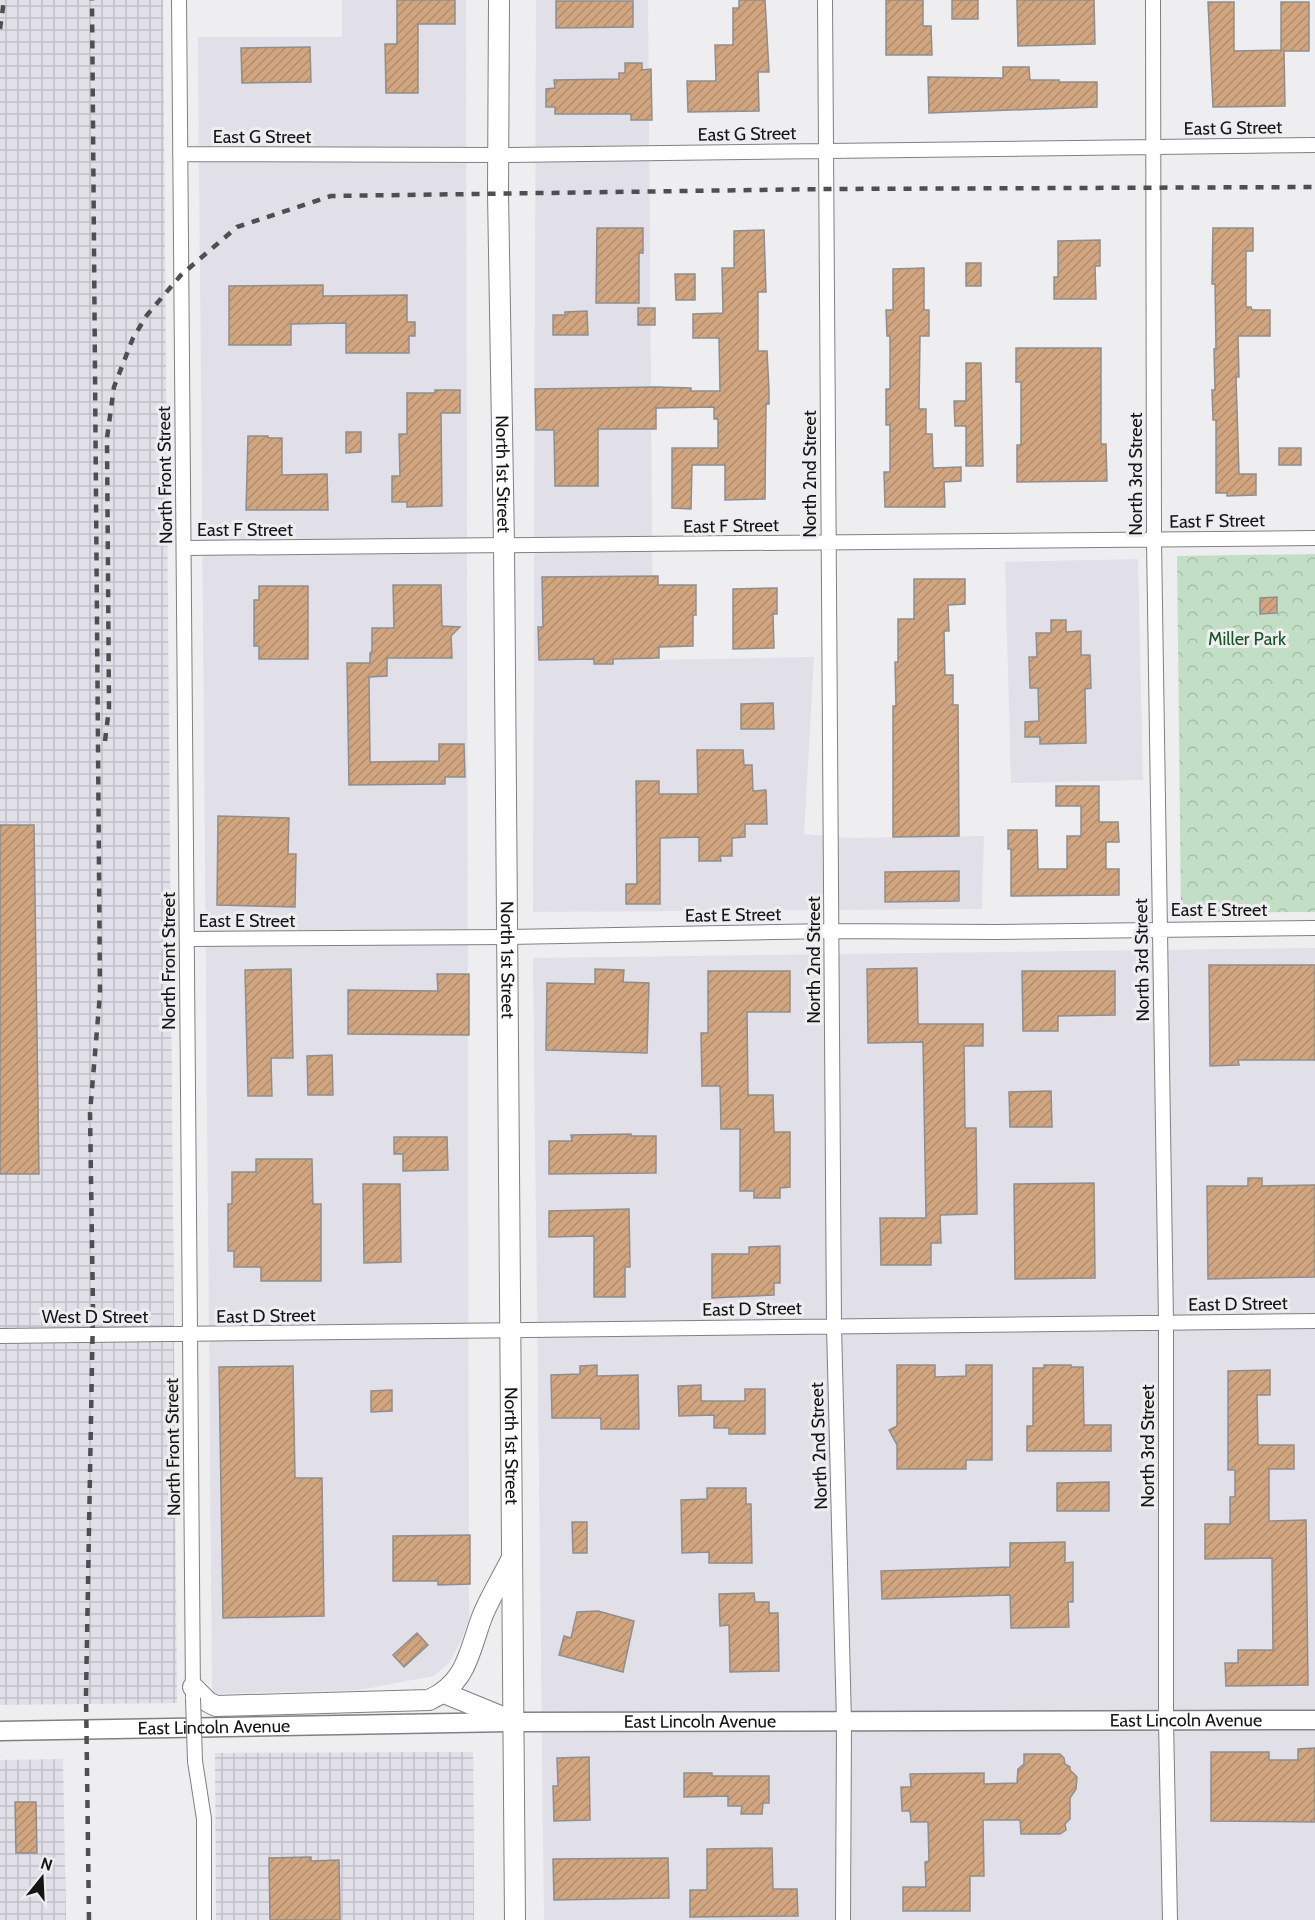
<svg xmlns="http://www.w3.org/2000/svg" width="1315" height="1920" viewBox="0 0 1315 1920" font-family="Cabin,sans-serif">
<defs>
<pattern id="industrial-grid" width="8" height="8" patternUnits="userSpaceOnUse" patternTransform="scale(1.5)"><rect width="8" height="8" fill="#e1e0e9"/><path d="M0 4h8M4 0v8" fill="none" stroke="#c0bfc7"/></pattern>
<pattern id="park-crowns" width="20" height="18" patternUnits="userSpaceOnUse" patternTransform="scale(1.5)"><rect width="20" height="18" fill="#c2dec4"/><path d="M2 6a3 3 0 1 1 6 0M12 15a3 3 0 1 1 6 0" fill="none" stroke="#a6bea8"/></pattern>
<pattern id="building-hatch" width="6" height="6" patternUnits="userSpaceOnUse" patternTransform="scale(1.5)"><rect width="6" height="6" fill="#d0a57f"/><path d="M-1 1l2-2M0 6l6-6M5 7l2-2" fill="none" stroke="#b28d6d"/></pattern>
</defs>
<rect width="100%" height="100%" fill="#eeeef0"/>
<path fill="#e1e0e9" d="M342 0H466L469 1620 462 1639 449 1663 434 1676 359 1690 212 1694 198 37H342Z
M536 0H648L653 660 814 657 804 834 850 838 984 836 982 909 533 912Z
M1138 559 1143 780 1011 783 1005 562Z
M1315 948V1920H544L533 958Z"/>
<path fill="url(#industrial-grid)" d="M0 0H163L177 1703 0 1705Z
M473 1752 474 1920H216L215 1753Z
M63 1759 66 1920H0V1760Z"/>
<path fill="url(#park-crowns)" d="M1315 554V912L1181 913 1177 556Z"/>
<path fill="url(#building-hatch)" stroke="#8f8e8d" stroke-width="1.5" d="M397 0H455V24H418V93H386L385 44H397Z
M739 0H765L769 72H758L759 111 688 112 687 81H716L715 45H733V8H739Z
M886 0H923V26H931L932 55H886Z
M952 0H978V19H952Z
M1017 0H1094L1095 44 1018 46Z
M556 1H633V27L556 28Z
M1208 2H1234V51L1281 50V2H1309V51H1284L1285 106 1213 107Z
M310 47 311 82 242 83 241 48Z
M625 63H642V70L651 69 652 120H631V114H555V107H546V89L555 88 554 80 619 79V73H625Z
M1003 67H1029L1030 80H1059V82H1097V107L929 113 928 77 1003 78Z
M597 228H643V253H639V303H596Z
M1213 228H1253V251H1246V307H1251L1252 310H1270V336H1238L1239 377H1236L1239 474H1256V495L1227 496V493H1216V420H1213L1212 390H1215L1214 349 1216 348 1215 284H1212Z
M764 230 766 292H758V351H767L769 390V404H766L765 499 725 500V465H692L691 509 672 508V448H718V419H714V407L656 408V429H598V486H555L554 430H536L535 389 656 387 691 388V391H720L719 338H693V314L723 313 722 268H734V231Z
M1100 240V266H1095L1096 299H1054V277H1058V241Z
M966 263H981V286H966Z
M924 268V310H929V336H920L919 409H926V434H932L933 468 961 467V481L944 482 945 507H885L884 472H890V425H886V389H890V336H887L886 310H893V269Z
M675 274H695V300H676Z
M323 285V296L407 295V322H415V336H409V353H346V323L291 324V345H229V286Z
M638 308H655V325H638Z
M587 311 588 335H553V315H565V312Z
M1016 348H1101V444H1106L1107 481 1017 482V445H1021V382H1016Z
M966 363H981L983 466H966V426H955L954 401H966Z
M435 390H460V413H441L442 506 407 507V502H392V476H400L399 434H407V393H435Z
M346 432H361V452L346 453Z
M248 436H268V438H282V475L327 474 328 510H246Z
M1279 448H1301V465H1279Z
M658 576V585H696V615H693V646L659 647V658L613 659V664H594V659L539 660 538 627H543L542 577Z
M914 579H965V604L948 605 949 631H944L945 675H953V705H958L959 836 893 837V706H896L895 662H898V619H914Z
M393 585H441L442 626 460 627 451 636 452 658H387V676L369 677 370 762 439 761V744H464L465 777H445V784L349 785 347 663H370V653L372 651V628H394Z
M259 586H308V659H259V646H254V600H259Z
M777 588V614H773L774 648 733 649V589Z
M1277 597V613L1260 614V598Z
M1051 620H1066V632L1081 631V655H1090L1091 688 1085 689 1086 743 1040 744V737H1025V722L1039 721 1038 688H1030L1029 657H1037L1036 633H1051Z
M773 703 774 729H741V704Z
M697 750H743L744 765H752L753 791 766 790 767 824H745V837L732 838V856H720L721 861H699V837L660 838V904H626V884H637L636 781H659V794H698Z
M1056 786H1099V822H1118L1119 842H1106V869H1119V895L1011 896V849H1008V830H1037L1038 869H1067V836H1081V806H1056Z
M218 816 289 818 288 854H296L295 907 217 905Z
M0 825H34L39 1174H0Z
M959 871V901L885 902V872Z
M1209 965H1315V1060H1238L1239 1065 1210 1066Z
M917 968 918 1024H983V1046H964L965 1128H976L977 1214 940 1215 941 1243H931V1265H881L880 1218H926L923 1042 868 1043 867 969Z
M291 969 293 1058H271L272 1096H248L245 970Z
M595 969 624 970 623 982 649 983 647 1053 546 1050 547 983 595 984Z
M708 971H790V1012H747L748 1095H773L774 1132H790V1187L780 1188V1198H754V1191H740V1129H721L720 1086H702L701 1033H708Z
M1022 971H1115V1015L1058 1016V1031H1023Z
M437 974H469V1035L348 1034V990L438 991Z
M332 1055 333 1095H308L307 1056Z
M1051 1091 1052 1127H1010L1009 1092Z
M631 1134V1136H656V1173L549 1174V1141H572L571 1135Z
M394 1137H447L448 1170 403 1171V1154H394Z
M256 1159H312L313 1204H321V1281H261V1267H234V1251H228V1204H232V1172H256Z
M1248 1178H1262V1186L1315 1185V1277L1208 1279 1207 1186H1248Z
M1094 1183 1095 1278 1015 1279 1014 1184Z
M363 1184H400L401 1262 364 1263Z
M629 1209 630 1267H625V1297H594V1236L549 1237V1211Z
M780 1246V1283H774V1295L712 1298V1254H749V1247Z
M597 1365V1376L638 1375 639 1429H601V1418H552L551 1375 580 1374V1366Z
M897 1365H935V1377L966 1376V1365H992V1460H966V1469H897V1445L889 1430 897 1426Z
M1044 1365H1071V1367H1083L1084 1425H1111V1451H1027V1426H1033V1368H1044Z
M293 1366 295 1478H322L324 1616 223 1618 219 1367Z
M1270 1370V1395H1257L1258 1445H1294V1469H1269V1521L1306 1520 1308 1685 1226 1686 1225 1663H1238V1650H1273L1272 1558 1205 1559V1524H1230V1497H1235V1470H1228V1371Z
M701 1385V1401H745V1389H765V1434H729V1428H714V1415L679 1416 678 1386Z
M392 1390V1411L371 1412V1391Z
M1109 1482V1511H1057V1483Z
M707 1488H746V1504H751L752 1563H709V1552L682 1553 681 1500 707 1499Z
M572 1522H587V1553H573Z
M470 1535V1584L438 1585V1581H393V1536Z
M1065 1542V1563L1073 1562V1602H1068L1069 1627 1011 1628 1010 1595 882 1599 881 1571 1010 1567V1543Z
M754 1593 755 1602H769V1613H778L779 1671 730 1672 729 1625 720 1626 719 1594Z
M598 1611 634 1621 623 1672 559 1655 564 1636 571 1638 577 1612Z
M417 1633 428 1645 404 1667 393 1655Z
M1315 1748V1822L1211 1821V1752H1269V1760H1298V1749Z
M1024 1754H1060L1064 1758 1065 1764 1070 1767V1770L1077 1777 1076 1789 1070 1798V1819L1065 1824 1066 1830 1060 1834H1021L1020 1820H983L984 1876H970V1911H903V1887H926L925 1862 929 1861 928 1822H911L910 1811H902L901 1787H911L910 1774 984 1773V1784L1017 1783 1018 1769 1024 1764Z
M589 1757 590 1820 554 1821 553 1786H558L557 1758Z
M684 1773H712V1776H769V1803H763L762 1814H741L742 1806H728V1796L684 1797Z
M15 1802H36L37 1853H16Z
M772 1848 773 1889H797L798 1916 690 1917V1890H707V1849Z
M311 1857V1861L339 1860 340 1920H270L269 1858Z
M668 1858 669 1898 554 1900 553 1859Z"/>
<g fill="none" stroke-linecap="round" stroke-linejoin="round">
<g stroke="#808082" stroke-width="16">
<path id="minor" d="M179 0 193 1696
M825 0 834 1326 844 1722 843 1920
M1153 0 1154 540 1166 1323V1721L1170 1920
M180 154 500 155 1315 145
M184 548 1315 538
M187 939 508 937 832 931 995 932 1315 928
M0 1336 1315 1321
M195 1761 204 1819V1920"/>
</g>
<g stroke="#808082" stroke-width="21">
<g id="tertiary">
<path id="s1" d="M0 1731 515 1722 1315 1720"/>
</g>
</g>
<g stroke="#808082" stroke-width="22">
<g id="secondary">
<path id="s2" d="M499 0 498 193 504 546 515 1920"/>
<path d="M193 1687 208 1702 216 1706 429 1700C467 1683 469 1652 482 1617 490 1597 502 1578 512 1558"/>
<path d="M444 1693 515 1722"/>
</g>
</g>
<use href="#minor" stroke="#fff" stroke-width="14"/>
<use href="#tertiary" stroke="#fff" stroke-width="18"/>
<use href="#secondary" stroke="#fff" stroke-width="20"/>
<path stroke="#4f4f50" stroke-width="4.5" stroke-dasharray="8 8" stroke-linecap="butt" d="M0 29 4 0
M105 741 109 708 107 438 114 387 133 338 147 315 181 275 237 227 331 196 826 189 1315 187
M89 1920 86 1694 93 1309 90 1113 100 994 92 0"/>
<g stroke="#808082" stroke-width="16" stroke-linecap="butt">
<path id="minor-bridge" d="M193 1698 195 1761"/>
</g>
<use href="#minor-bridge" stroke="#fff" stroke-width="14"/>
</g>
<g text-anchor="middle" stroke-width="6" stroke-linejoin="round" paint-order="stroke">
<g font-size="18" fill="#151515" stroke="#eeeef0">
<text transform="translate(1233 128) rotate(-1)" y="6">East G Street</text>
<text transform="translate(747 134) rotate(-1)" y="6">East G Street</text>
<text x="262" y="143">East G Street</text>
<text dy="6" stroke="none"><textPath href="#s2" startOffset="474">North 1st Street</textPath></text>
<text transform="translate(810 474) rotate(-90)" y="6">North 2nd Street</text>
<text transform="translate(1136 474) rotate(-90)" y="6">North 3rd Street</text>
<text transform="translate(165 475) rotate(-91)" y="6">North Front Street</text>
<text transform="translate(1217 521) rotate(-1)" y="6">East F Street</text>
<text transform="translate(731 526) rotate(-1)" y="6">East F Street</text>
<text x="245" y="536">East F Street</text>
<text x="1219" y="916">East E Street</text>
<text transform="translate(733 915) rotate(-1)" y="6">East E Street</text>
<text x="247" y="927">East E Street</text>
<text dy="6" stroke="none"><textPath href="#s2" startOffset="960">North 1st Street</textPath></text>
<text transform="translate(814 960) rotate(-90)" y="6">North 2nd Street</text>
<text transform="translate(1142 960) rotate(-91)" y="6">North 3rd Street</text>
<text transform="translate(169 961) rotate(-90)" y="6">North Front Street</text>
<text transform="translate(1238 1304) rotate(-1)" y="6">East D Street</text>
<text transform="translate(752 1309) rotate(-1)" y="6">East D Street</text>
<text transform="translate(266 1316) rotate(-1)" y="6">East D Street</text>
<text x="95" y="1323">West D Street</text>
<text dy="6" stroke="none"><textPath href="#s2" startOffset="1446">North 1st Street</textPath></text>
<text transform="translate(819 1446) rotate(-92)" y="6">North 2nd Street</text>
<text transform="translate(1148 1446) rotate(-90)" y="6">North 3rd Street</text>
<text transform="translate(173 1447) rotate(-91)" y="6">North Front Street</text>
<text dy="6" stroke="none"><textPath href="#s1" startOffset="1186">East Lincoln Avenue</textPath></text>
<text dy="6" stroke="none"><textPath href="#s1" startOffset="700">East Lincoln Avenue</textPath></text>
<text dy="6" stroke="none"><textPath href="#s1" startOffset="214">East Lincoln Avenue</textPath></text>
</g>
<g font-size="18" fill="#175725" stroke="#eeeef0">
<text x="1247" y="645">Miller Park</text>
</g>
</g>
<g transform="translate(42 1878) rotate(18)" stroke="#eeeef0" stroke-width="4.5" paint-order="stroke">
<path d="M0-4.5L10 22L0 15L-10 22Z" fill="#151515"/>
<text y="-9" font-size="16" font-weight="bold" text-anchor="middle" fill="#151515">N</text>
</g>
</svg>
